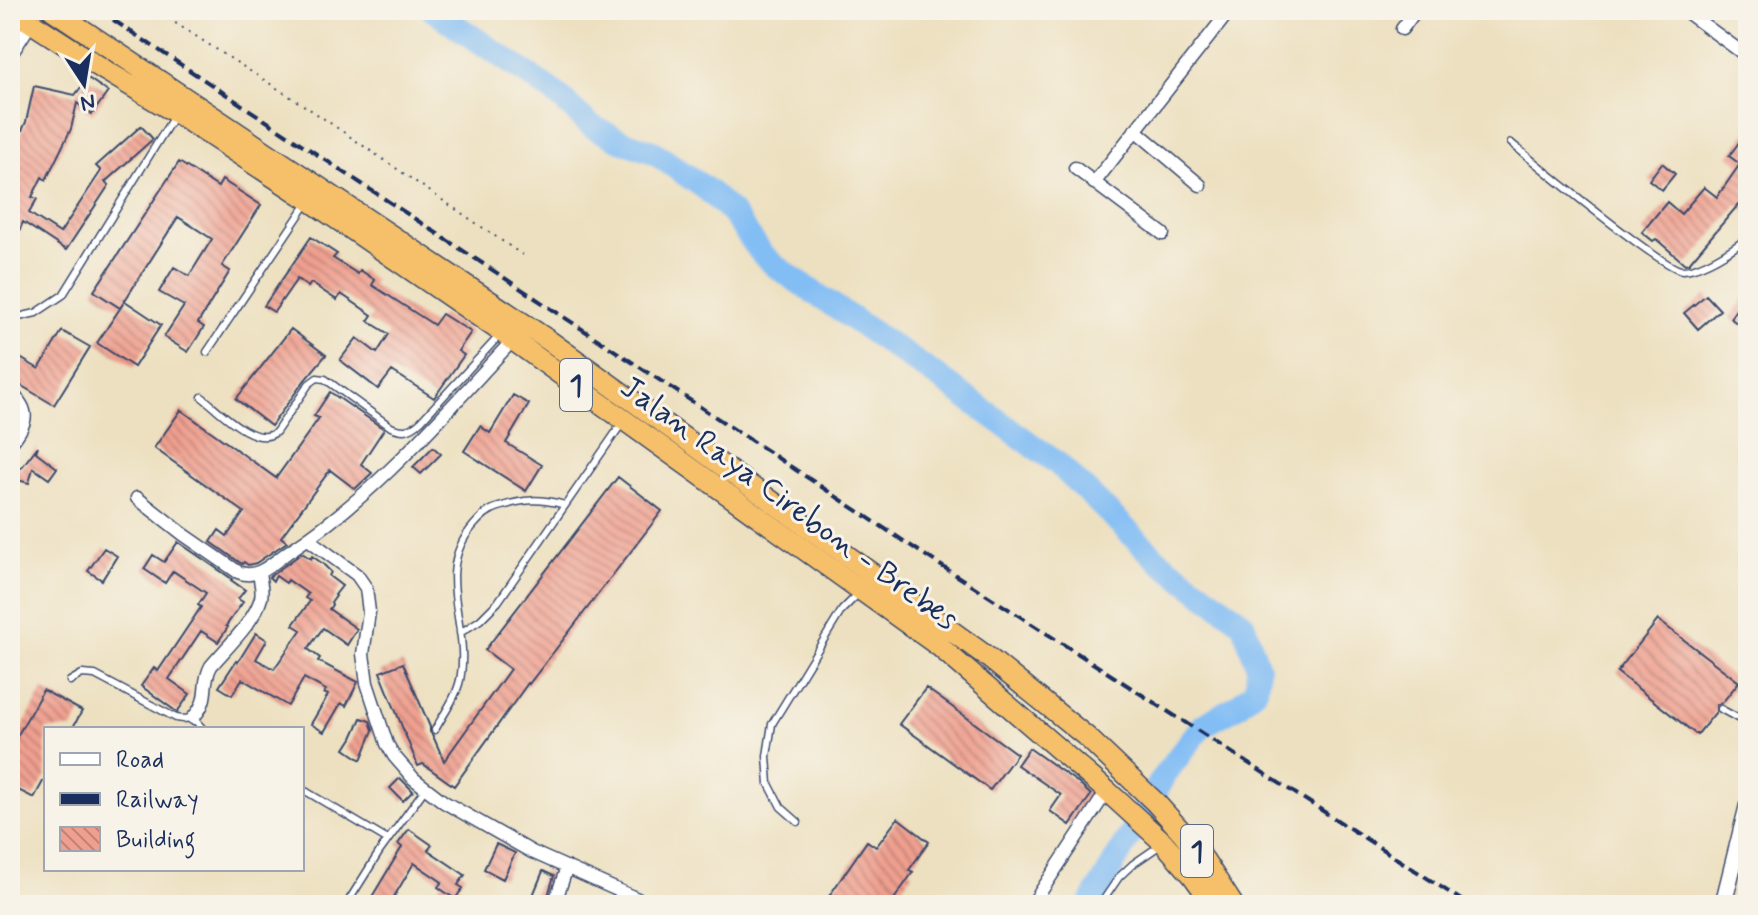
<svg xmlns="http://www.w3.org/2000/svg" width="1758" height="915" viewBox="0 0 1758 915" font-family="Mynerve,sans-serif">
<defs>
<pattern id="building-back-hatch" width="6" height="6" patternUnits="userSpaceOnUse" patternTransform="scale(2)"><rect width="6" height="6" fill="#ef9f8e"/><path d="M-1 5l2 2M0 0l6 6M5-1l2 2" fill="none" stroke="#c18277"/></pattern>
</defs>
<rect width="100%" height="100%" fill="#f7f3e8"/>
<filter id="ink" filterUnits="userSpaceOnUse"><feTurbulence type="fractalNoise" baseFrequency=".0125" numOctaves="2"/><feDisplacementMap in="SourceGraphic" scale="16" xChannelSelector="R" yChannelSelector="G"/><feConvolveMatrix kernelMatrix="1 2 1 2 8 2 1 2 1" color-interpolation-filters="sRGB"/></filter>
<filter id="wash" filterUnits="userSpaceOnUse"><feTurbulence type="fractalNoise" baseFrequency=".006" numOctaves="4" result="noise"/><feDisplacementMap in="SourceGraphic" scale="32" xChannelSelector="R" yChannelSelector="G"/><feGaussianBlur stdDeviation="1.8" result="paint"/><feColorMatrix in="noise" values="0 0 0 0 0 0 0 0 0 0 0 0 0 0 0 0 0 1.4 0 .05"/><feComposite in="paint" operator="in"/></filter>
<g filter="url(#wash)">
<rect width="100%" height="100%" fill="#ede0c0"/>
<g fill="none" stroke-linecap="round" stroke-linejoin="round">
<path stroke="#82bdf4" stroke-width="24" d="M433 10 555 93 591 126 622 141 653 152 706 189 731 212 762 254 775 266 942 380 1057 463 1158 560 1243 623 1258 667 1256 689 1237 706 1202 726 1165 774 1090 905"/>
</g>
<g id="blocks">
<path fill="url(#building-back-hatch)" d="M88 78 108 92 92 114 77 103 71 129 46 180 42 177 32 197 37 199 29 213 60 233 101 171 96 166 141 126 153 139 105 182 109 185 66 250 23 222 19 232 10 228V130L20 135 26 122 34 86 75 95Z
M1748 130V212L1738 205 1689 263 1685 264 1656 239 1653 241 1642 232 1667 202 1681 214 1704 187 1717 197 1740 164 1729 156Z
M179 162 218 187 222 180 261 205 222 266 230 271 198 323 204 327 188 352 164 337 184 306 159 292 174 267 189 276 212 239 178 217 120 308 94 291Z
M1662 163 1675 174 1662 190 1649 180Z
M311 237 337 254 333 258 358 274 360 270 375 280 372 285 434 325 442 314 471 332 458 351 464 355 434 398 392 371 378 389 340 360 357 338 377 353 389 334 368 321 372 315 341 294 337 300 311 283 308 287 297 279 274 312 264 306Z
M1748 293V330L1742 324 1741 326 1730 318Z
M1706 295 1720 310 1698 329 1684 313Z
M125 301 161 325 134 367 97 343Z
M291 329 326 355 304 381 271 426 236 399Z
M62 331 90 347 54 405 10 379V352L39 369Z
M330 392 384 429 361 464 372 473 355 489 330 470 281 537 287 542 256 563 248 565 244 562 242 564 211 542 219 530 227 536 244 512 154 448 181 410 276 478 319 418 314 416Z
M513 395 529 404 506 443 542 465 526 491 464 451 480 426 490 433Z
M38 446 36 452 57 468 49 479 33 468 29 483 14 479 17 467 21 468Z
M433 447 441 454 421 474 413 467Z
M618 477 662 511 529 684 528 683 454 786 423 764 418 766 380 672 403 663 430 727V732L433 736 444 761 510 669 485 650Z
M178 542 232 579 231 580 245 590 238 599 243 602 226 626 228 627 218 642 201 631 169 679 190 694 177 712 141 686 154 668 158 671 201 607 198 605 206 593 173 571 165 583 144 569 153 555 164 562Z
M104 548 117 556 102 580 88 571Z
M302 553 311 559 312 556 323 564 331 572 329 576 342 586 335 595 336 596 331 603 332 605 329 609 357 629 347 645 323 628 308 649 320 658 318 661 358 682 346 706 341 703 324 732 311 724 328 695 324 693 326 690 304 678 288 706 242 679 232 695 219 687 236 661 238 662 256 633 267 640 256 659 274 669 301 630 293 625 310 601 305 598 308 594 288 580 286 583 276 576 273 581 269 577Z
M1658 620 1739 682 1722 703 1716 705V712L1697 735 1617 672Z
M926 688 1017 754 990 790 899 724Z
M43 690 82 711 72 729H46V776L34 798 10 786V749Z
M361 718 370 721 373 730 361 760 345 749 352 738Z
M1029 748 1077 782 1091 795 1070 825 1050 811 1061 795 1017 765Z
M400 778 413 791 403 801 390 788Z
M898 818 929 842 909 870 913 872 890 905H823L867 841 876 847Z
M409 829 432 845 428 850 465 875 458 885 463 888 455 899 438 887 442 882 414 863 389 905H367L402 847 398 844Z
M496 844 515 853 503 879 484 869Z
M543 871 554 876 545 905H529Z"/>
</g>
</g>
<g filter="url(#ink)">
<use href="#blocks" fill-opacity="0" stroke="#3a4a6d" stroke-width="2"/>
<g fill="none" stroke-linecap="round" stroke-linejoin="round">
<g stroke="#3a4a6d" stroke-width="9">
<path id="service" d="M1511 143C1534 162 1665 270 1682 270 1701 270 1733 249 1748 238
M10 319 36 313 63 295 174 116
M207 352 308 202
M202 397C219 410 255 449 276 432L309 384 317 378 325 379 391 427C404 432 410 431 421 421L500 335
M460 633 480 620 498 602 623 422
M70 681 82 674 95 675 176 718 183 719 193 718 203 729
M1721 709 1748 724
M435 730C444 713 459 694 461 674 469 622 433 571 474 525 481 517 488 510 499 507 524 499 540 498 565 505
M302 789 388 840
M798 822 781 807 769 784 767 756 772 724 842 610 860 592
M346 905 380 851 425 789
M1100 905 1119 877 1133 864 1162 844"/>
</g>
<g stroke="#3a4a6d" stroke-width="15">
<path id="minor" d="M1684 10 1748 57
M1402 29 1416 10
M10 56 31 23
M1135 130 1200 185
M1075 168 1163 234
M1094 183 1230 10
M10 392C32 411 27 424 10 444
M137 498 183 534 238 572C259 581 275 560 291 550 379 492 442 416 513 340
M308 539 357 575 366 588 369 612 363 654 367 683 387 744 394 756 414 779 444 802 532 852 651 905
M193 718C212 697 200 686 211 666 226 648 255 621 261 598 263 590 260 581 259 573
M554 905 567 867
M1032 905 1107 791"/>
</g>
<g stroke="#3a4a6d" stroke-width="19">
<path id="tertiary" d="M1723 905 1748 805"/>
</g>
<g stroke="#3a4a6d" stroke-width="23">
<path id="trunk" d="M12 10 106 71 176 113 309 200 503 333 940 647 1107 791 1164 843 1193 876 1214 905
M53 10 551 342 989 658 1088 738 1155 802 1182 832 1204 860 1233 905"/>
</g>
<path stroke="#3a4a6d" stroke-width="2" stroke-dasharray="2 6" stroke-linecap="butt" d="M155 10 314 112 524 256"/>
<use href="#service" stroke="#fff" stroke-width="6"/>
<use href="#minor" stroke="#fff" stroke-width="12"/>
<use href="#tertiary" stroke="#fff" stroke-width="16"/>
<use href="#trunk" stroke="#f6c06b" stroke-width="20"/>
<path stroke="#1b2f5e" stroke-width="4" stroke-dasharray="12 6" stroke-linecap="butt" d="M98 10 937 563 1469 905"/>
</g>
</g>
<g text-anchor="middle" stroke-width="6" stroke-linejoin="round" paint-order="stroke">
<g fill="#f7f3e8" stroke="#5d6a87" stroke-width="2">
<rect x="560" y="359" width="32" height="52" rx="6"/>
<rect x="1181" y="825" width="32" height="52" rx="6"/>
</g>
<g font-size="30" font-weight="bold" fill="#1b2f5e">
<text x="576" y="395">1</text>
<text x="1197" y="861">1</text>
</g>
<g font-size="32" fill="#1b2f5e" stroke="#f7f3e8">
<text transform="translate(790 502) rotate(36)" y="11">Jalan Raya Cirebon - Brebes</text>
</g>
</g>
<rect width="1758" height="915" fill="none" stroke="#f7f3e8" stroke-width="40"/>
<rect x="44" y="727" width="260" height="144" fill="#f7f3e8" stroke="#9fa5b1" stroke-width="2"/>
<rect x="60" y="753" width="40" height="12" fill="#ffffff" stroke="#9fa5b1" stroke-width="2"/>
<text x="116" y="767" font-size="24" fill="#1b2f5e">Road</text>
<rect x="60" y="793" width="40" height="12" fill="#1b2f5e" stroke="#9fa5b1" stroke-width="2"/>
<text x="116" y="807" font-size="24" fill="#1b2f5e">Railway</text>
<rect x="60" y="827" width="40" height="24" fill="url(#building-back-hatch)" stroke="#9fa5b1" stroke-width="2"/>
<text x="116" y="847" font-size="24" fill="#1b2f5e">Building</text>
<g transform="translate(84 84) rotate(168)" stroke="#f7f3e8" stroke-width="6" paint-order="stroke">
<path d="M0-6L14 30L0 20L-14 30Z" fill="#1b2f5e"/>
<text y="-12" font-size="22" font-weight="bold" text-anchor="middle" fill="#1b2f5e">N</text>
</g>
</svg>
